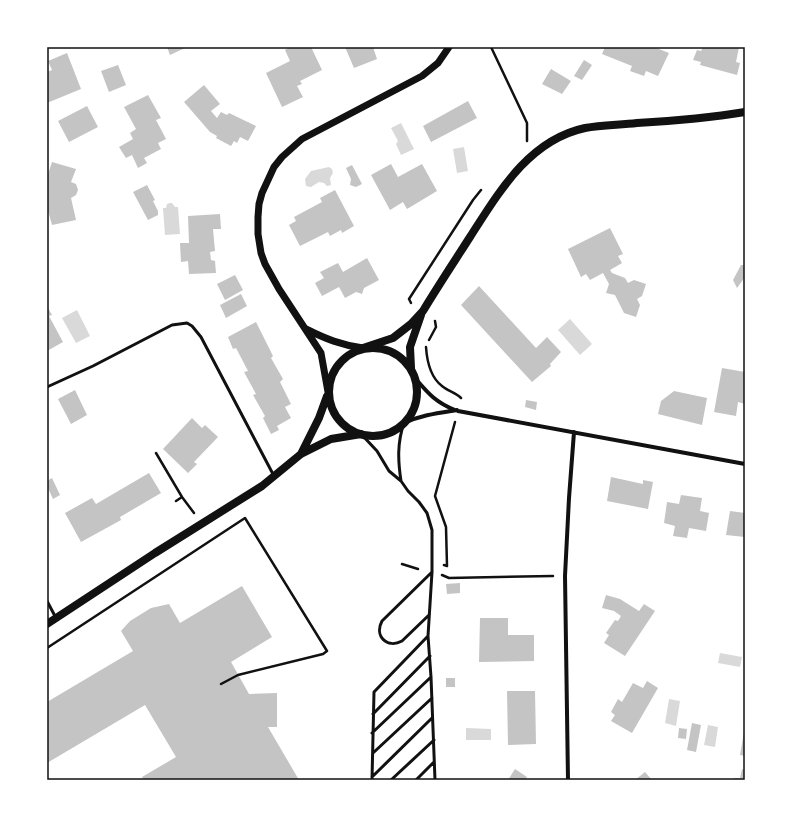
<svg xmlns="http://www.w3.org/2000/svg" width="792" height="827" viewBox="0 0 792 827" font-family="'Public Sans',sans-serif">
<rect width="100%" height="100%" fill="#fff"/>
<path fill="#d9d9d9" d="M401 123 414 149 401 155 396 144 398 141 391 128Z
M464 147 468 171 457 173 453 149Z
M329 167 332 169 333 173 330 178 331 185 327 186 324 183 319 182 311 187 306 186 305 179 311 171Z
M170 203H172L175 207H178L180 234 165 235 163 208H166L167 204Z
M77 310 90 336 76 343 62 318Z
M570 319 592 344 580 355 558 330Z
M720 653 742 657 740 667 718 663Z
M669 699 680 701 676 726 665 723Z
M708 725 718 727 715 747 704 745Z
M466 728 491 729V740H466Z"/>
<path fill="#c4c4c4" d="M167 47H187L170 55Z
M290 47H311L322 70 300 81 302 84 297 86 303 97 282 107 266 73 290 61 285 50Z
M345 47H373L377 59 354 68Z
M605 47H654L669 53 658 76 646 71 644 76 630 71 632 66 602 54Z
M703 47 712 48 711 47H739L736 62 740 63 737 75 700 65 701 62 693 60 697 50 701 51Z
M67 53 81 89 47 103V72L52 70 48 61Z
M584 60 592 65 582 80 574 76Z
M118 65 126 85 109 92 101 71Z
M551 69 571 81 562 94 542 84Z
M204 85 220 104 211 111 217 118 221 112 227 115 229 113 256 126 248 141 240 137 237 143 234 141 231 146 216 138 217 136 210 132 184 102Z
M148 95 161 118 156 120 166 139 158 143 161 149 144 158 147 163 138 168 132 155 126 158 119 147 133 139 130 133 136 129 124 107Z
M468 101 477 118 431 142 423 126Z
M87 106 98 127 69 142 58 121Z
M52 162 76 169 71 182 76 184 78 190 76 195 71 198 76 220 52 225 47 207V177Z
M391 164 398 177 422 164 437 191 407 209 403 202 390 210 371 175Z
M352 165 362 184 356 187 350 185 351 179 346 168Z
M147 185 155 200 153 201 158 211V215L148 220 133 192Z
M335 190 354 226 342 233 341 230 330 236 328 232 300 246 289 225 296 221 294 217 322 202 320 198Z
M220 214 221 229H213L215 251 210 252 211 260 215 261 216 273 189 274 188 261 181 262 180 243H189L188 216Z
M610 228 623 254 618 256 622 263 610 270 612 273 625 278 628 283 634 280 646 284 642 296 637 299 640 305 636 317 624 313 615 295 606 293 609 284 603 273 590 280 586 274 581 277 568 249Z
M367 258 379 280 364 288 362 294 356 292 345 298 339 287 322 296 315 283 324 278 320 272 338 263 343 272Z
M741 265H745V277L737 288 733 280Z
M235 275 243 290 225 300 217 284Z
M479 286 536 348 547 337 561 352 550 364 551 366 532 382 461 305Z
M241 294 247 306 226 318 220 305Z
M47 306 52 315 49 316 63 342 47 351Z
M256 322 273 356 271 358 283 379 280 382 291 404 285 407 291 418 277 426 279 430 271 434 263 418 265 416 253 395 256 394 244 372 248 371 236 348 233 349 228 337Z
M722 368 745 372V404L738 402 736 416 714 412Z
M75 390 87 415 71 424 58 399Z
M674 391 707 398 702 425 658 414 661 401Z
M526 400 537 402 536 410 525 407Z
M192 418 202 428 205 425 218 437 194 462 197 464 188 473 163 449Z
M149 473 161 493 120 517 121 520 81 542 65 513 92 498 96 504Z
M611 477 643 484V480L653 482 648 509 607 501Z
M52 478 60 495 53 499 47 486V481Z
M681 495 702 498 700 511 709 513 706 531 689 528 687 538 673 536 675 526 664 523 667 502 679 504Z
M730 511 745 513V537L726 535Z
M460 583V593L447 594 446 584Z
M242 586 272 637 231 662 249 694 277 693V727H268L299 780H144L142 777 176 757 145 705 47 763V702L133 651 121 631 130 621 151 608 169 604 180 623Z
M606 595 620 599 639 611 644 604 655 611 625 656 604 643 609 635 606 633 615 620 618 621 621 616 614 611 602 608Z
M480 618H508V635H534V661L479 662Z
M446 678H455V687H446Z
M647 681 658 688 632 733 611 721 615 715 611 712 618 699 622 702 633 683 643 688Z
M507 691H535L536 744 508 745Z
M692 723 701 725 696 752 687 750Z
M679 728 687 729 686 739 678 738Z
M744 732H745V756L740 755Z
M515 769 527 777 525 780H508Z
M742 769 745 770V780H734V778H740Z
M645 772 652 780H635Z"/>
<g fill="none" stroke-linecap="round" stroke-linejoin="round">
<path stroke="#111" stroke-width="2.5" d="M491 47 527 123V141
M411 303 409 299 473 200 481 190
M429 340 436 327 435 321
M426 347C427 362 430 377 442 386 448 391 456 393 461 398
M156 453 182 497 194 513
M176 501 182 497
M402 564 418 569
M444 565 447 566 446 527 435 496 455 422
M442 575 449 578 553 576
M47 648 245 518 327 651 323 654 238 675 221 684"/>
<path stroke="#111" stroke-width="3" d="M47 387 93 366 172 325 187 323 192 326 201 337 274 476
M362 435 377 451 389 471 401 481 408 491 419 502 427 513 432 530V572L428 636 431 677 435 780
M401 481C398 461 397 443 404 423
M47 601 56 618
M429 615 402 641C387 649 374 636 382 621L432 572
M373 714 430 656
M372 733 431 677
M373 753 432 698
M372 777 432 718
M372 780 374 692 428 636
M391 780 434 740
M416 780 434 762"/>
<path stroke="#111" stroke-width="4" d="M415 378C428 393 435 402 455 410
M458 411 745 464
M404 423C421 415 438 413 457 410
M568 780 565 576 569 498 574 432"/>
<path stroke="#111" stroke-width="7" d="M306 329C326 339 341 345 363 348
M328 392 321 353 279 289 265 264 261 253 258 234V217L259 204 262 193 274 167 282 157 302 139 422 76 438 63 449 47"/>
<path stroke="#111" stroke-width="8" d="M329 392a44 44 0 1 1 88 0a44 44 0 1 1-88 0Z
M363 348 393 338 411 324 423 311C438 286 454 262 470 237 499 192 529 140 585 128 602 125 620 125 637 123 673 121 709 118 745 112
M411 368 410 347 421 315
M301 454 319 418 327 396
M47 624 155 553 262 486 301 454 331 439 361 434"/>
</g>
<rect width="792" height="827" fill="none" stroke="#ffffff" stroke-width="96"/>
<rect x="48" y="48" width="696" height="731" fill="none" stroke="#111" stroke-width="1.5"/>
</svg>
